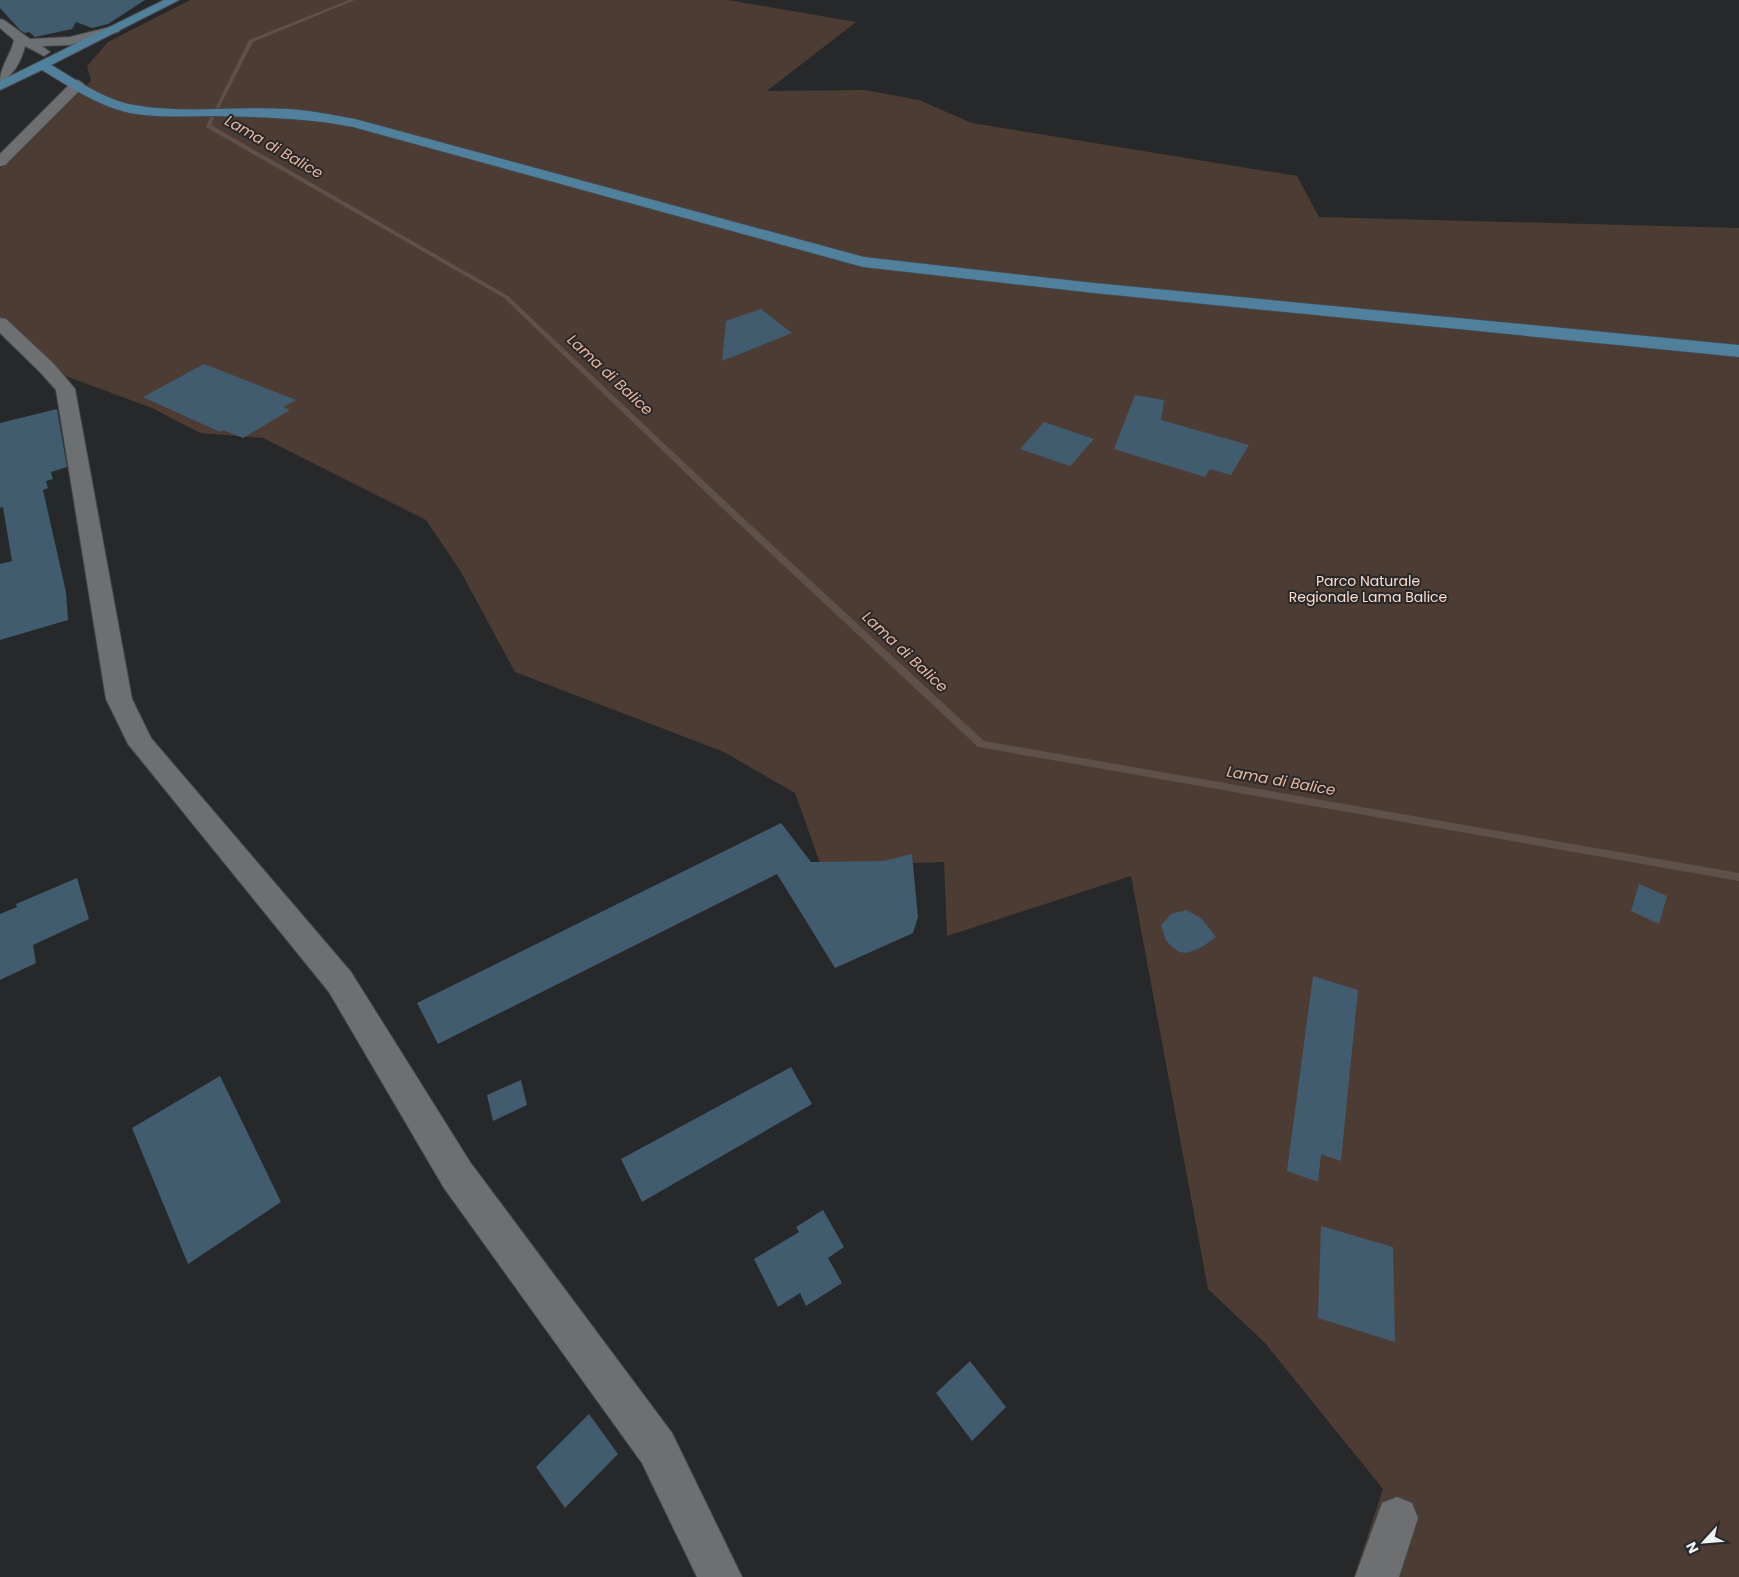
<svg xmlns="http://www.w3.org/2000/svg" width="1739" height="1577" viewBox="0 0 1739 1577" font-family="Poppins,sans-serif">
<rect width="100%" height="100%" fill="#26282a"/>
<path fill="#4d3c34" d="M190 0H728L856 22 767 91 865 90 919 100 972 123 1297 176 1319 217 1739 228V1577H1354L1383 1489 1265 1343 1208 1289 1131 876 947 936 944 862 821 866 795 793 724 752 515 672 461 572 426 520 263 438 200 433 152 408 63 375 0 323V168L91 81 87 66 108 42Z"/>
<g fill="none" stroke-linecap="round" stroke-linejoin="round">
<path fill="#5f504a" fill-rule="evenodd" d="M349 0H355L253 42 219 108 215 109 249 40Z
M211 115 215 116 211 125 508 296 727 503 984 741 1739 873V881L978 747 721 507 504 298 206 127Z"/>
</g>
<path fill="#415c6f" d="M0 0H145L108 24 92 28 76 22 72 29 35 37 29 32 25 33 20 30 0 8Z
M761 309 792 333 722 361 726 321Z
M204 364 296 400 283 407 290 410 243 438 223 430 220 432 143 397Z
M1135 395 1164 400 1161 420 1249 445 1231 475 1210 469 1205 477 1114 449Z
M57 409 67 467 51 472 53 479 46 481 48 488 43 490 66 592 68 620 0 640V564L12 561 3 507 0 508V423Z
M1044 422 1094 439 1070 466 1020 449Z
M781 823 811 862 883 861 912 854 918 917 913 933 835 968 777 874 438 1044 417 1003Z
M77 878 89 919 33 945 36 963 0 980V914L17 907 16 904Z
M1639 884 1667 896 1659 924 1631 911Z
M1186 910 1201 918 1216 937 1202 947 1187 953 1179 952 1171 946 1166 940 1161 925 1171 914Z
M1313 976 1358 990 1341 1161 1321 1154 1318 1182 1287 1171Z
M791 1067 812 1104 642 1202 621 1159Z
M220 1076 281 1202 188 1264 132 1128Z
M521 1080 527 1105 493 1121 487 1095Z
M823 1210 844 1247 828 1258 842 1283 806 1306 800 1293 778 1307 754 1259 799 1232 796 1227Z
M1321 1226 1393 1247 1395 1342 1318 1318Z
M970 1361 1006 1407 972 1441 936 1393Z
M589 1414 618 1454 565 1508 536 1467Z"/>
<g fill="none" stroke-linecap="round" stroke-linejoin="round">
<g stroke="#454748" stroke-width="2">
<path id="minor" d="M0 19 4 20 30 39 70 37 114 26 120 30 118 32 70 45 42 46 50 52 44 56 25 46C22 59 13 78 0 81 0 66 11 55 14 40L0 28Z
M78 80 84 84 83 87 5 165 0 166V154L73 81Z
M0 318 6 319 54 364 75 389 132 699 151 738 351 972 470 1162 672 1433 742 1577H697L642 1463 444 1188 329 992 128 744 106 699 56 390 40 372 0 333Z
M1397 1497 1412 1503 1418 1518 1399 1577H1355L1382 1503Z"/>
</g>
<g stroke="#454748" stroke-width="2">
<path id="major" d="M164 0H179L51 65C77 80 104 100 134 105 184 114 236 106 287 109 310 110 332 115 355 119L864 257 1094 283 1739 345V357L1094 293 863 267 353 127C306 118 262 117 214 116 186 116 157 118 130 113 98 106 70 87 42 70L0 90V81Z"/>
</g>
<use href="#minor" fill="#6d6f71" fill-rule="evenodd"/>
<use href="#major" fill="#51809d" fill-rule="evenodd"/>
</g>
<g text-anchor="middle" stroke-width="4" stroke-linejoin="round" paint-order="stroke">
<g font-size="14" fill="#fedbcb" stroke="#26282a">
<text x="1368" y="586">Parco Naturale<tspan x="1368" dy="16">Regionale Lama Balice</tspan></text>
</g>
<g font-size="15" font-style="italic" fill="#eeb69c" stroke="#26282a">
<text transform="translate(274 147) rotate(30)" y="5">Lama di Balice</text>
<text transform="translate(610 375) rotate(43)" y="5">Lama di Balice</text>
<text transform="translate(905 652) rotate(43)" y="5">Lama di Balice</text>
<text transform="translate(1281 781) rotate(10)" y="5">Lama di Balice</text>
</g>
</g>
<g transform="translate(1704 1542) rotate(244)" stroke="#26282a" stroke-width="4" paint-order="stroke">
<path d="M0-4L9 19L0 12L-9 19Z" fill="#eff1f2"/>
<text y="-8" font-size="14" font-weight="bold" text-anchor="middle" fill="#eff1f2">N</text>
</g>
</svg>
